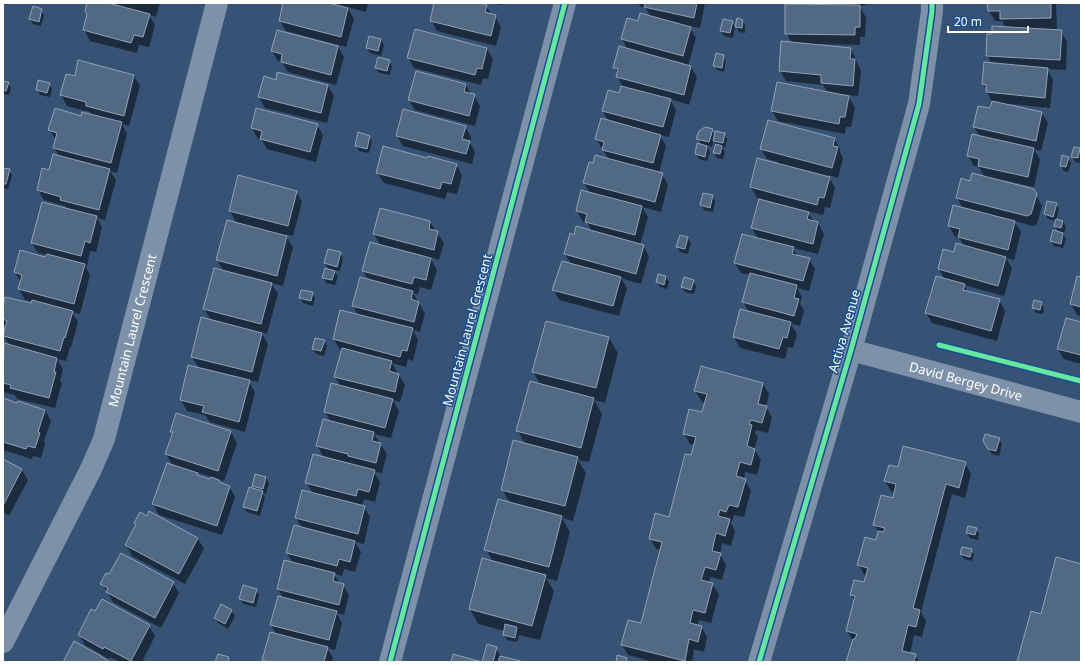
<svg xmlns="http://www.w3.org/2000/svg" width="1084" height="665" viewBox="0 0 1084 665" font-family="'Noto Sans',sans-serif">
<rect width="100%" height="100%" fill="#365274"/>
<path fill="#0007" fill-rule="evenodd" d="M88 3H160L156 17 149 15 155 25 149 47 139 45 137 53 90 41 84 30 88 14Z
M284 3H368L366 12 347 7 354 19 346 47 286 31 280 21Z
M435 3H476L486 6 492 15 495 16 501 27 496 46 437 31 431 20Z
M493 3H502V5Z
M638 3H705L700 28 689 26 696 38 688 66 691 67 697 77 689 105 670 99 676 110 669 137 660 135 666 146 659 173 662 174 668 185 661 212 642 207 648 217 640 245H643L649 256 641 284 621 278 627 288 619 316 559 300 553 289 571 264 565 254 575 236 592 232 587 222H583L577 211 590 193 584 183 593 164 609 160 596 139 609 122 603 111 620 94 622 85 617 76 618 73 614 68 628 50 622 39 638 22 651 18 646 8 641 7Z
M791 3H825L811 4V6H835L833 3H866V5L859 6 866 17 865 37H860V45L819 44V46L851 49 861 71 858 96 841 94V96L849 97 855 108 851 127H846L845 134 778 121 772 111 828 93 823 85 786 81 780 71 792 43 786 33 793 5Z
M988 3H1056L1057 29H1046V30L1061 31 1067 42 1066 70 1047 69 1053 80 1050 108 1010 104V106L1042 113 1048 123 1041 151 1034 149 1040 160 1034 187 1003 180 1002 182 1033 190 1042 206 1037 224 1033 226 1014 221 1021 232 1014 260 1006 258 1012 268 1004 296 964 285 968 292 999 300 1005 311 997 341 932 323 926 313 945 280 939 269 944 250 955 253 964 246 959 238 955 237 949 226 963 209 957 197 971 182 985 178 979 167 974 166 968 156 980 137 974 127 979 107 990 110 992 102 983 84 992 64 987 55 1006 28 1002 21H995L989 11Z
M41 10 44 15 41 26 33 24 30 19Z
M743 20 745 26V33L739 32 736 27Z
M732 22 735 27 733 38 724 36 721 31Z
M381 40 384 45 381 56 370 53 367 48Z
M338 47 344 57 336 85 288 72 282 62 278 61 272 51Z
M487 49 493 59 488 79 483 78 481 85 414 68 408 57Z
M723 56 726 61 724 72 717 70 714 65Z
M389 61 392 66 390 75 379 73 376 68Z
M134 76 140 86 129 126 122 124 127 134 117 173 110 171 116 180 105 220 97 218 102 227 96 252 90 251 87 266 85 265 90 275 80 314 72 312 78 322 71 348 70 347 66 361 57 359 63 369 60 381 62 383 55 408 17 399 15 395 3 392V349L4 345 10 346 4 336 6 328 3 323V308L32 305 33 302 25 300 19 289 21 283 15 272 46 258 47 255 38 253 32 243 67 209 65 206 44 200 38 190 60 157 54 148 56 141 50 130 82 117 92 116 90 112 67 106 61 95 75 77Z
M3 82 8 83 11 88 9 95 3 94Z
M49 84 52 89 50 97 40 95 37 90Z
M466 84 471 95H474L480 106 475 126 415 110 409 100Z
M328 86 334 96 327 123 265 108 259 97Z
M317 125 323 135 316 162 267 149 261 139H258L252 128Z
M465 126 471 137 470 143 475 152 472 164 403 146 397 136Z
M712 130 715 135 724 134 727 139 725 148 722 147 725 152 723 159 717 158 714 153 716 145 714 140 712 147 706 145 710 152 707 161 699 159 696 154 702 146 698 138Z
M369 136 372 141 369 153 359 151 356 145Z
M834 138 840 149V152L843 158 838 178 828 175 835 188 830 208 825 207 823 215 807 211 814 222 818 223 824 234 818 254 793 248 798 256 809 259 815 269 809 291 797 288 802 297 800 304 804 310 800 326 791 324 797 334 793 348 788 347 785 359 740 348 734 337 749 312 743 302 751 275 741 273 735 263 758 239 752 228 760 198H757L751 187 778 164V162L767 159 761 149Z
M1080 149 1081 152 1080 163 1075 162 1072 156Z
M1068 158 1071 163 1068 172 1064 171 1061 166Z
M428 159 456 164 462 175 457 194 447 192 445 199 384 183 377 173Z
M3 169 9 170 12 175 8 189 3 188Z
M296 191 302 202 293 236 285 234 293 247 283 286 271 283 278 294 267 334 261 332 268 344 258 382 248 380 255 392 245 432 210 422 205 415 187 411 181 400 199 368 192 357 211 320 204 309 224 272 217 260 227 221 237 224 230 211Z
M712 196 715 201 713 212 704 210 701 205Z
M1056 204 1059 209 1056 220 1063 221 1066 227 1064 233 1062 232 1066 239 1063 248 1054 246 1051 241 1059 232 1055 226 1056 221 1048 219 1045 214Z
M430 222 444 243 439 260 430 257 437 270 431 290 420 287 418 294 413 293 425 313 420 332 413 330 418 340 413 361 408 359 406 367 392 363 397 372 396 374 399 375 405 385 400 402 393 400 399 411 391 438 374 434 387 454 382 473 374 472 380 482 375 502 364 499 362 506 364 507 370 517 364 544 355 542 361 552 355 572 344 569 342 576 334 574 340 584 343 585 349 595 344 615 337 613 342 623 335 650 327 648 333 658 332 662H264L263 660 277 635 271 625 284 599 278 589 293 563 287 553 302 528 296 518 313 493 306 482 324 458 317 445 331 422 325 412 332 385 341 387 335 377 342 350H340L334 339 358 315 353 306 369 281 363 271 381 246 374 234Z
M688 238 691 243 688 254 680 252 677 247Z
M340 253 343 258 340 271 330 269V270L335 272 338 277 335 285 326 283 323 278 329 270 325 263Z
M666 277 669 282 667 289 660 287 657 282Z
M1081 278V316L1077 315 1071 304Z
M693 281 696 286 694 294 685 292 682 287Z
M312 293 315 298 313 306 303 303 300 298Z
M1041 303 1044 308 1043 314 1036 313 1033 308Z
M546 322 609 338 618 353 605 403 594 400 602 414 589 462 578 460 586 473 573 521 562 518 570 532 557 581 546 578 554 591 540 640 519 635 517 642 507 640 504 635 505 631 478 624 470 609 493 562 486 549 510 503 502 489 525 444 518 431 541 385 533 372Z
M1081 323V364L1064 359 1058 349Z
M324 341 327 346 324 356 316 354 313 349Z
M763 384 769 394 766 407 772 417 768 433 756 430 755 433 758 437 754 449 761 460 757 475 745 472 744 479 751 490 744 517 734 515 732 522 730 521 735 531 731 546 722 543 720 554 726 565 722 580 710 577 709 583 712 584 719 594 711 623 699 620 698 626H701L707 637 704 652 694 649 692 662H654L628 655 622 645 642 624 661 550 656 549 650 538 670 518 695 445 690 444 684 433 703 414 706 403 702 402 695 391Z
M3 399 45 410 51 421 44 441 45 444 41 458 33 456 32 459 3 450Z
M177 415 231 432 237 443 224 481 217 479 220 483 229 486 235 497 222 535 159 515 153 504 173 466 166 454 173 434 171 432ZM196 472 212 477 211 481 199 476Z
M999 439 1002 444 999 456 992 454 984 441Z
M3 460 22 470 28 480 9 516 3 512Z
M965 463 971 474 965 498 952 494 921 612 926 621 922 637 914 635 910 654 915 655 919 662H847L853 641 847 631 855 601 851 595 865 583 867 576H865L859 565 876 541 878 532 874 524 893 499 895 492 891 491 885 481 898 468Z
M255 475 266 478 269 483 266 494 262 493 265 497 260 516 247 512 244 507 255 490 253 486Z
M150 513 198 539 204 549 185 584 132 556 126 545 136 525 135 523 147 517Z
M976 529 979 534 978 540 970 538 967 533Z
M971 550 974 555 972 561 964 559 961 554Z
M173 583 179 593 161 628 113 602 102 584Z
M256 590 259 595 256 607 243 604 240 599Z
M222 606 232 611 235 616 228 629 218 623 215 618Z
M149 626 155 636 142 662H120L110 657 109 659 85 645 79 635Z
M496 648 501 657 520 662H483Z"/>
<path fill="#526984" stroke="#92a2b6" d="M87 3H108L150 14 143 37 134 35 131 43 83 30 87 14 85 11Z
M283 3H329L348 8 341 37 279 21Z
M434 3H480L487 5 485 12 496 15 491 36 430 21Z
M645 3H697L694 18 644 7Z
M987 3H1051V18L1000 19V11H988Z
M785 4 860 5V27H855V35L785 34Z
M33 6 42 9 39 22 29 19Z
M640 13 691 27 683 56 621 39 627 18 638 21Z
M737 18 743 20 742 28 735 27Z
M723 19 733 21 730 33 720 31Z
M992 26 1062 30 1060 60 986 56 987 34H992Z
M415 29 487 48 482 69 477 68 475 75 407 58Z
M277 30 338 46 331 75 281 62 282 54 271 51Z
M369 36 381 39 378 51 366 48Z
M781 41 851 48 850 59H855L853 86 821 83V75L779 71Z
M619 46 691 66 684 95 616 77 618 69 613 68Z
M716 53 724 55 722 68 713 66Z
M378 57 390 60 387 71 375 68Z
M78 60 134 75 124 116 86 106V102L60 95 66 74 75 76Z
M984 62 1048 68 1045 98 986 92V85L982 84Z
M416 71 466 84 464 92 475 94 469 116 408 100Z
M277 72 328 85 321 113 258 97 264 76 276 80Z
M38 80 50 83 47 93 36 90Z
M3 81 9 82 6 91 3 90Z
M777 82 849 96 845 117H840L839 124 771 111Z
M621 86 671 99 663 127 602 111 608 90 619 93Z
M992 101 1042 112 1036 141 973 127 978 106 990 108Z
M55 108 81 116 82 112 122 122 111 163 53 148 57 133 48 130Z
M256 108 318 124 310 152 260 139 262 131 251 128Z
M403 109 466 126 462 139 470 141 466 154 396 136Z
M601 118 661 135 653 163 602 150 604 142 595 139Z
M768 120 835 138 833 146 838 147 832 168 760 149Z
M705 127 713 129 709 142 696 139 699 131Z
M715 131 725 133 723 143 713 141Z
M358 132 370 136 367 149 355 146Z
M972 134 1034 148 1028 177 978 166 979 159 967 156Z
M697 143 707 146 705 157 695 154Z
M716 144 722 146 720 154 713 153Z
M383 146 427 158 428 156 457 164 451 184 442 182 440 189 376 173Z
M1074 147 1080 148 1078 158 1071 157Z
M53 154 110 169 99 210 60 200 61 197 37 190 42 168 49 170Z
M595 155 663 173 655 202 583 183 589 162 593 163Z
M1062 155 1069 157 1066 167 1060 166Z
M757 158 830 177 824 198 819 197 817 205 750 187Z
M3 168 10 169 6 184H3Z
M972 173 1034 189 1037 194 1031 214 1027 216 956 198 961 178 970 181Z
M238 175 297 191 288 226 229 211Z
M581 190 642 206 635 235 585 222 587 214 576 211Z
M703 193 713 195 710 208 700 205Z
M759 199 809 212 807 219 818 222 813 244 751 228Z
M1047 201 1057 203 1053 217 1044 214Z
M42 202 97 216 90 243 85 241 81 256 31 243Z
M953 205 1015 221 1008 250 958 237 960 229 948 226Z
M380 208 430 221 429 229 438 231 434 250 373 234Z
M1056 219 1063 221 1061 228 1054 226Z
M227 220 287 236 277 276 216 260Z
M576 226 644 245 636 274 564 254 570 233 574 235Z
M1053 230 1063 233 1061 244 1050 241Z
M742 234 794 247 792 254 810 258 803 281 734 263Z
M680 235 688 237 685 249 676 247Z
M370 242 431 258 426 280 414 277 412 284 362 271Z
M956 243 1006 257 998 286 938 269 943 249 954 252Z
M328 249 341 252 337 267 324 263Z
M20 250 45 257 47 254 85 264 74 304 18 289 22 275 14 272Z
M562 261 621 277 613 306 552 290Z
M214 268 272 283 261 324 203 309Z
M325 268 335 271 332 280 322 278Z
M750 273 797 285 794 298 799 299 794 316 742 302Z
M658 274 666 276 664 285 656 282Z
M936 276 965 284 963 290 1000 299 991 331 925 313Z
M1077 276 1081 277V307L1070 304Z
M360 277 413 291 411 299 419 302 414 322 352 306Z
M684 277 694 280 691 290 681 287Z
M301 290 313 292 311 301 299 298Z
M5 297 31 303 32 300 73 311 65 338 64 337 60 351 3 336 7 321 3 319V305Z
M1034 300 1042 302 1040 310 1032 308Z
M740 309 791 322 787 338 783 337 779 349 733 337Z
M340 310 413 328 407 351 402 350 400 357 333 339Z
M201 317 262 333 252 372 191 357Z
M1066 318 1081 322V355L1057 349Z
M546 321 609 337 596 388 532 372Z
M315 338 325 340 321 351 312 349Z
M4 343 57 358 54 372H56L49 398 10 388 11 385 3 383Z
M342 348 392 361 389 371 399 374 395 392 334 377Z
M188 365 250 380 239 422 202 412 204 406 180 400Z
M701 366 763 383 758 404 767 406 762 423 751 420 749 424 752 425 747 446 755 449 751 465 740 462 736 476 746 479 738 507 729 505 726 512 720 510 718 516 730 519 725 536 716 533 712 551 721 553 716 570 705 567 701 580 713 583 705 613 693 610 690 623 702 626 698 642 689 639 685 661 621 645 628 620 641 623 662 542 649 539 655 513 669 517 685 454 691 455 696 437 683 434 689 409 702 412 707 394 694 391Z
M530 381 594 398 581 448 516 431Z
M331 383 393 399 385 428 324 412Z
M3 398 17 403 18 401 45 410 38 432 40 433 35 448 28 446 26 449 3 442Z
M176 413 231 431 218 471 165 454 173 432H170Z
M323 419 374 432 372 441 381 443 376 463 348 456V454L316 446Z
M985 434 1000 438 996 451 988 449 983 441Z
M513 440 578 457 565 506 501 490Z
M903 446 966 462 959 488 946 484 913 608 920 610 916 627 908 625 902 651 916 654 914 662H846L853 639H855L857 634 846 631 855 596 850 595 854 580 864 582 868 568 857 565 865 537 876 540 878 531 883 532 885 528 873 525 881 495 893 498 896 484 884 481 889 465 898 467Z
M313 454 375 470 369 492 358 489 356 496 305 483Z
M3 459 22 469 3 506Z
M167 463 198 473 197 475 210 479 211 477 219 480V482L230 486 217 526 152 504Z
M255 474 266 477 263 489 252 486Z
M249 487 263 491 257 511 243 507Z
M302 490 365 506 358 534 295 518Z
M498 499 562 516 549 567 484 550Z
M149 511 198 538 179 574 125 545 136 524 134 523 140 512 147 516Z
M294 525 355 541 350 562 339 559 337 566 286 553Z
M968 526 977 528 975 535 966 533Z
M962 547 972 549 970 557 960 554Z
M121 553 174 582 155 618 106 592 108 588 100 584 106 573 109 574Z
M1056 557 1081 564V662H1017L1031 611 1041 614Z
M482 558 546 575 532 626 469 609Z
M284 560 335 573 333 581 344 584 339 605 277 589Z
M243 585 257 589 253 603 239 599Z
M278 596 337 611 329 640 270 625Z
M102 599 150 625 131 661 104 647 103 649 78 635 91 609 95 611Z
M221 604 232 610 225 624 214 618Z
M505 624 517 627 515 638 503 635Z
M270 632 328 647 324 662H269L262 660Z
M74 641 99 655 110 662H63Z
M487 644 497 647 493 662H482Z
M218 654 229 657 228 662H215Z
M453 654 482 662H451Z
M617 655 627 658 626 662H616Z
M500 656 524 662H498Z"/>
<g fill="none" stroke-linecap="round" stroke-linejoin="round">
<g stroke="#7d92a8" stroke-width="22">
<path id="s1" d="M851 350 1081 412"/>
<path id="s2" d="M3 642 91 469 104 439 217 3"/>
<path d="M390 662 565 3"/>
<path d="M759 662 851 350 919 104 932 11V3"/>
</g>
<g stroke="#1b4f8f" stroke-width="8">
<path id="cycleway" d="M939 345 1081 381
M390 662 565 3
M759 662 851 350 919 104 932 11V3"/>
</g>
<use href="#cycleway" stroke="#66e7a1" stroke-width="5"/>
</g>
<g text-anchor="middle" stroke-width="3" stroke-linejoin="round" paint-order="stroke">
<g font-size="13" fill="#fff" stroke="#1b4f8f">
<text transform="translate(467 330) rotate(-75)" y="5">Mountain Laurel Crescent</text>
<text dy="5" stroke="none"><textPath href="#s2" startOffset="339">Mountain Laurel Crescent</textPath></text>
<text transform="translate(844 331) rotate(-74)" y="5">Activa Avenue</text>
<text dy="5" stroke="none"><textPath href="#s1" startOffset="119">David Bergey Drive</textPath></text>
</g>
</g>
<rect width="1084" height="665" fill="none" stroke="#ffffff" stroke-width="8"/>
<path d="M948 26v6h80v-6" fill="none" stroke="#ffffff" stroke-width="2"/>
<text x="954" y="26" font-size="12" fill="#ffffff" stroke="#1b4f8f" stroke-width="3" paint-order="stroke">20 m</text>
</svg>
